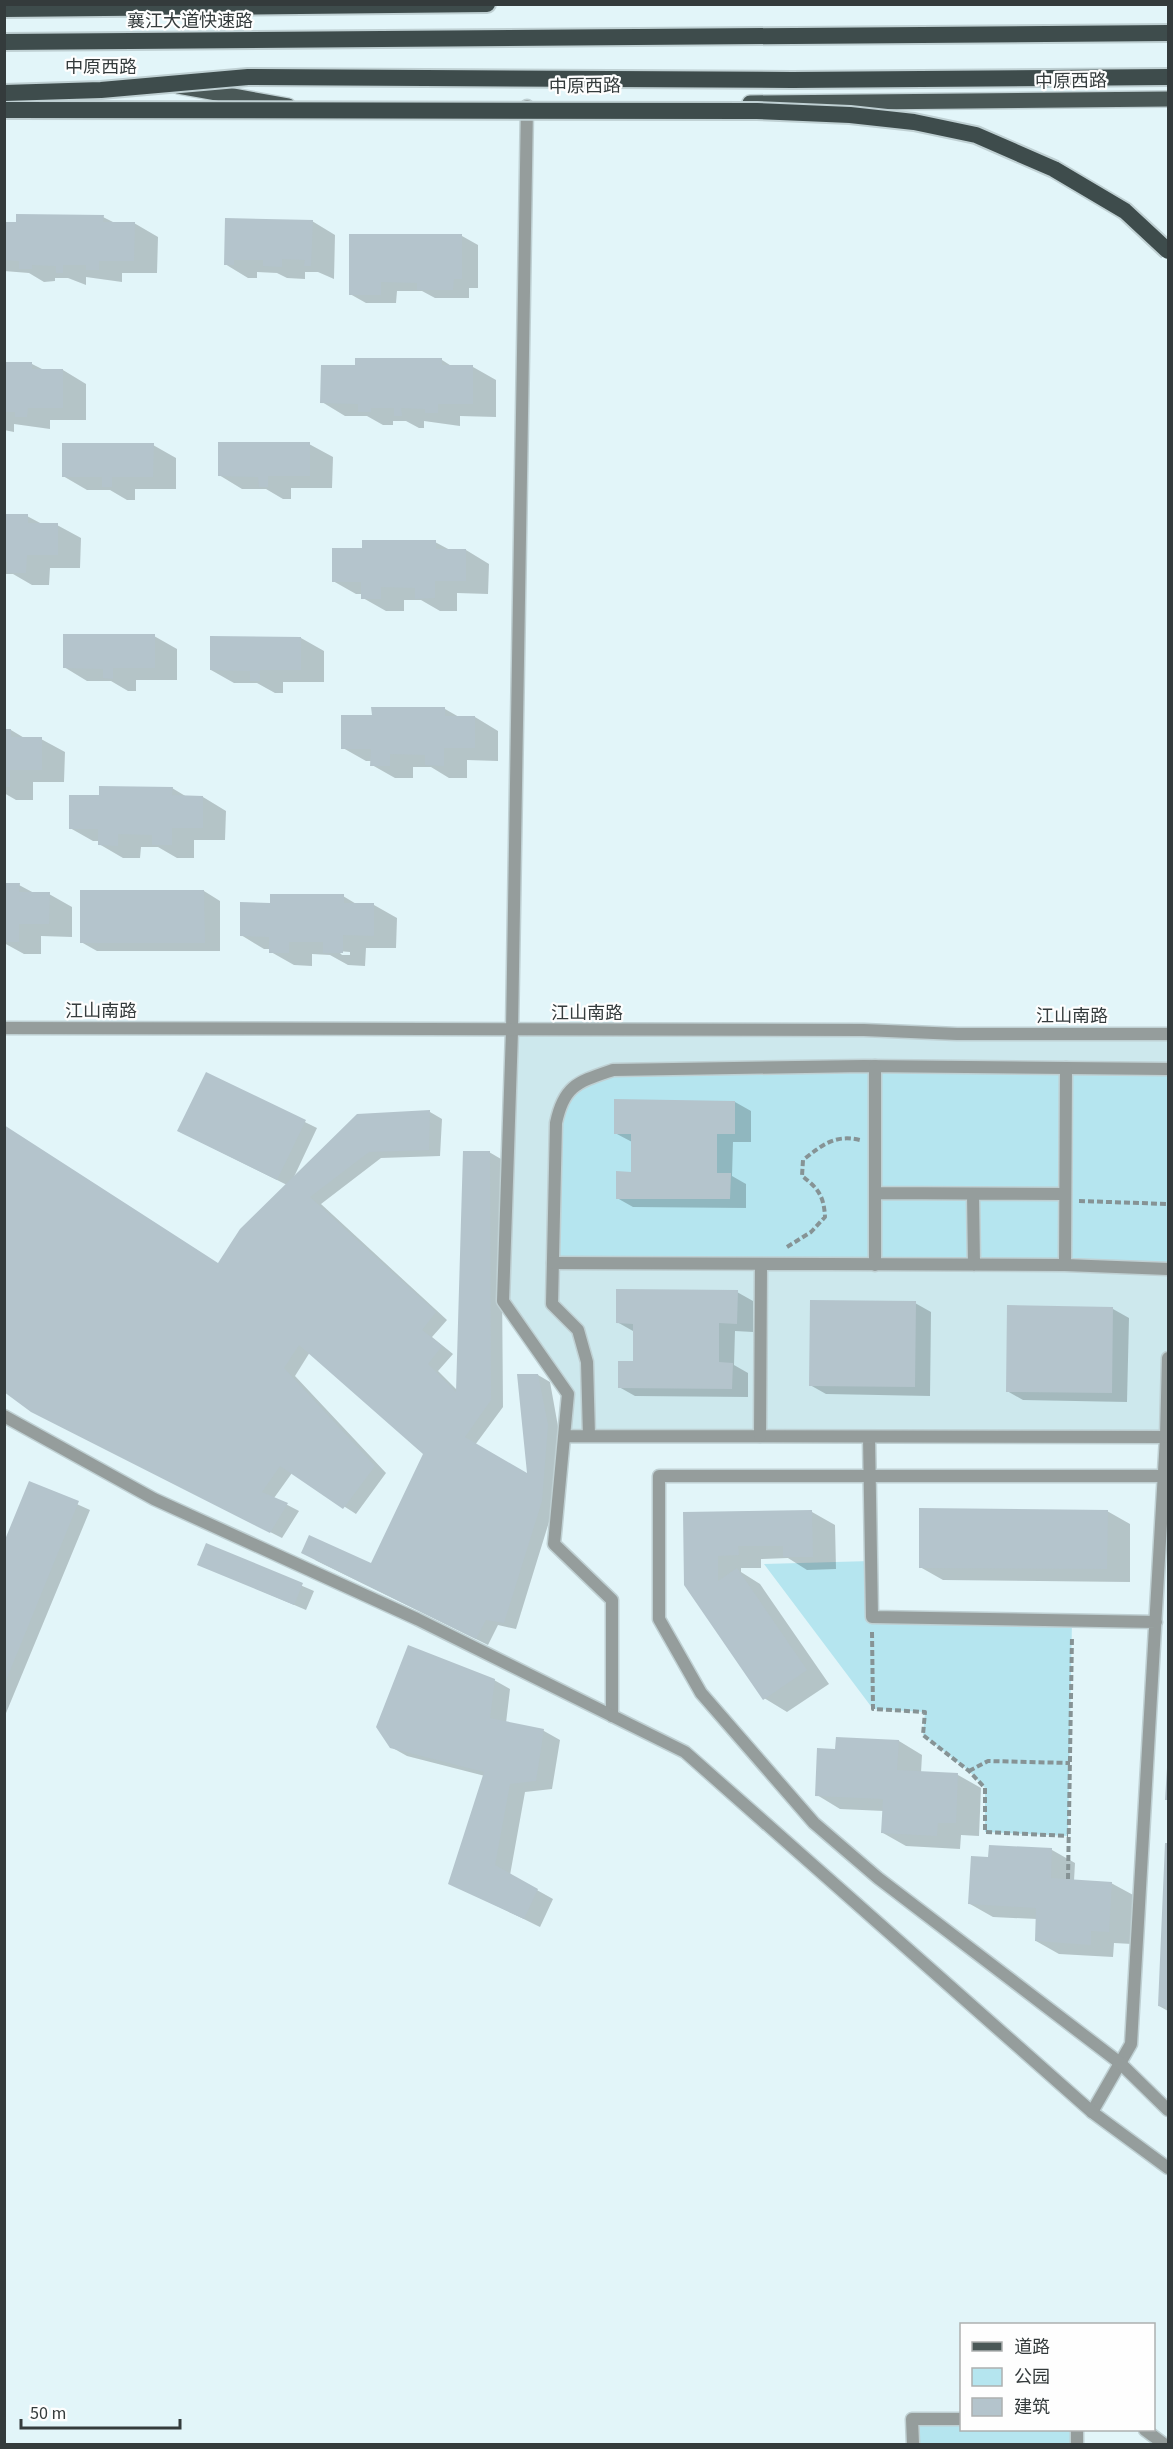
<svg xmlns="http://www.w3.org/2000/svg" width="1173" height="2449" viewBox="0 0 1173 2449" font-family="'Source Sans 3','Noto Sans SC',sans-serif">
<rect width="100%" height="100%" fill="#e2f5f9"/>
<path fill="#cde8ed" d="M512 1031 1168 1034V1437L564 1436 568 1394 503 1301Z"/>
<path fill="#b5e5ef" d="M1168 1069V1269L553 1263 561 1101 613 1070Z
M871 1561 872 1616 1072 1620 1068 1836 985 1832V1788L969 1771 923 1735 925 1712 873 1709 764 1564Z
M912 2419H961L962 2430H1077V2444H913Z"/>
<path fill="#0003" fill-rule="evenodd" d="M103 217 115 223H134L158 237 157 273H122V282L86 277V285L68 278H55V281L44 282 29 273 4 271V223Z
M226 219 312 221 335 235 334 279 318 272H305V279L287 278 277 273 257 272V278H248L225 264Z
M351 235 462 236 478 245V288H469V298H435L422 291H397L396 303H366L350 294Z
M442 360 453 367H473L496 380V417L460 416V426L424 421V428H419L406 421H393V425H383L367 416H345L322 402 356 367Z
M4 363 32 364 44 370H63L86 384V420H50V429L14 424V432L4 430Z
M309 444 333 457 332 488H291V499H283L266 489H242L219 475Z
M153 445 176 458V489H135V500H127L110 490H87L63 476Z
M4 516H27L42 524 57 525 81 538 80 568H50L49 585H32L13 574H4Z
M435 542 450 550H466L489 564 488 594 457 593V611H440L421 600H404V611H386L363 598V594H356L333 581 364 550Z
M154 636 177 649V680H136V691H128L111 681H87L64 667Z
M211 638H301L324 651V682H283V693H275L257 683H234L211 670Z
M445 709 459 717H475L498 731V761L467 760V778H449L431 767H413V778H395L372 765V761H366L343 748 373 717Z
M4 730H11L26 739H41L65 752 64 782H33V800H16L4 793Z
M172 788 187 797H203L226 811 225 840H194V858H177L158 847H141L140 858H123L99 844 100 841H93L70 828 101 797Z
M4 885H19L34 893 49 894 72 907V937L41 936V954H24L4 943Z
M204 891 220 901V951H97L81 942Z
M343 896 358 905H374L397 918 396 948H366L365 966 348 965 330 955 312 954V966L294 965 271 952V949H264L241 935 272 905ZM338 951 350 952V955H342Z
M207 1074 317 1128 293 1179 430 1112 442 1119 440 1156 381 1158 321 1204 447 1320 432 1337 453 1354 438 1371 458 1391 489 1152 501 1159 503 1407 475 1445 529 1476 538 1375 550 1382 559 1432 553 1509 516 1629 498 1625 488 1645 315 1560 372 1565 425 1453 310 1352 295 1376 386 1473 356 1514 292 1473 274 1498 299 1511 282 1538 45 1418 219 1264 287 1185 179 1131Z
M615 1101 735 1102 751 1111V1142H733L732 1176 746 1184V1208L633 1207 617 1198 632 1173V1142L615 1133Z
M737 1292 753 1301V1332L735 1331 734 1365 748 1373V1397L635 1396 619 1387 634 1363 633 1331 617 1322Z
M915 1303 931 1312 930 1396 826 1394 810 1385Z
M1113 1309 1129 1318 1127 1402 1023 1400 1007 1391Z
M30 1483 90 1510 4 1718V1546Z
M1107 1511 1130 1524V1582L943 1580 920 1567Z
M812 1512 835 1525 836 1569 807 1570 788 1558 761 1559V1568H741V1572L760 1584 829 1684 787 1712 764 1698 685 1514Z
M207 1545 314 1591 306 1610 199 1564Z
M494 1680 510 1689 506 1723 544 1731 560 1740 552 1789 525 1792 510 1875 553 1899 540 1927 450 1883 485 1776 407 1756 391 1747Z
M899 1741 922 1755 921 1773 958 1775 981 1788 979 1836 961 1835 960 1849 906 1846 883 1833 884 1811 840 1809 817 1795 837 1751Z
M1166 1844H1168V2011L1159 2006Z
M1052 1850 1075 1863 1074 1881 1111 1883 1135 1896 1132 1944 1114 1943 1113 1957 1059 1954 1036 1941 1037 1919 993 1917 970 1904 990 1859Z"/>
<path fill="#b4c4cc" d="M16 214 104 215 103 222H135L134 261H99V270H86V265H63V273H56V266L32 265V269H19V261L4 260V222H16Z
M225 218 313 220 311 266H304L305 260 282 259V267L263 266V260H234V265H224Z
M349 234H462V279H454L453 290H417V283L381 282V295H349Z
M355 358H442V365H473V404H438V413H425V409L401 408 402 416H394V408H371V412H358V404L320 403 321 365H355Z
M4 362H32V369H63V408H28L27 417H15V412H4Z
M218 442H310V476H268V487H259L258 477 218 476Z
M62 443H154L153 477H112V487H102V477H62Z
M4 514H28V523H58V555H27L26 573H7V562H4Z
M362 540H436V549H466V581H435V598L415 599V588L381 587V599H361V582H332V548H362Z
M63 634H155V668H113V679L103 678V669L63 668Z
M210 636 301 637V670H260V681H250V671L210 670Z
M371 707H445V716H475V748H444V766L425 765V755L390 754V766H370L371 749H341V715H372Z
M4 729H11V737H42V770H10V787H4Z
M99 786 173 787 172 795 203 796V828H172V845H152V835L118 834V846L98 845V829H69V795H99Z
M4 883H20L19 892H50L49 924H19V942H4Z
M80 890H204L205 943H80Z
M270 894H344V903H374V936L343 935V953H323V942H289V953H269V937L240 936V902L270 903Z
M206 1072 306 1120 277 1180 177 1131Z
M614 1099 735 1101V1134H717V1173H731L730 1199H616V1171L631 1172V1134H614Z
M430 1110 429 1150 369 1152 310 1197 436 1312 422 1330 442 1346 428 1364 456 1392 463 1151H490L491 1400 465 1437 527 1473 517 1374H538L548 1425 542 1501 504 1623 486 1620 476 1639 301 1553 309 1535 371 1563 423 1454 299 1345 284 1368 375 1466 343 1509 280 1466 262 1492 288 1503 270 1533 31 1412 4 1392V1125L218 1263 240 1229 357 1114Z
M616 1289 738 1290 737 1324 719 1323V1362L733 1363 732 1389 618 1388V1361H633V1324L616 1323Z
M810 1300 916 1301 915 1387 809 1386Z
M1007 1305 1113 1307 1112 1393 1006 1392Z
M29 1481 79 1501 5 1683 4 1542Z
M919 1508 1108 1510 1107 1569 919 1568Z
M812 1510 813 1557H783V1546H738L739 1555 718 1556V1581L737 1568 807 1670 763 1700 684 1585 683 1512Z
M206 1543 303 1583 294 1605 197 1565Z
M408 1645 495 1679 490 1718 544 1729 536 1781 510 1784 495 1865 538 1889 524 1919 448 1884 484 1772 390 1748 376 1727Z
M836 1737 899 1740 897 1770 958 1773 956 1823H938L937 1836 881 1833 883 1799 815 1796 817 1748 835 1749Z
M1167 1768H1168V1800H1165Z
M1165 1843H1168V2007L1158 2006Z
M989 1845 1052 1848 1051 1878 1112 1882 1109 1932 1091 1931V1945L1035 1941 1036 1908 968 1904 971 1856 988 1857Z"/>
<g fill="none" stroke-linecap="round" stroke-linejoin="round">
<g stroke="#bfd0d3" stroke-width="15">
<path id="service" d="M512 1031 503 1301 568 1394 554 1544 612 1600V1716
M564 1436 1168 1437
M589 1436 587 1362 578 1330 552 1304 556 1123C564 1085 578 1082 613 1070L864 1066 1168 1069
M869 1437 872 1617 1156 1622
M1092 2112 1131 2044 1166 1437
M1145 2430 1164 2444
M913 2444 912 2419H962
M1077 2444V2430"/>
</g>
<g stroke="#bfd0d3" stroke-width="15">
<path id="pedestrian" d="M875 1066V1265
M875 1193 1065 1194
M973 1194 974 1265
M553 1263 1065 1265 1168 1269
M1065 1265 1066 1068
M760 1436 761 1264
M1166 1437 1168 1358
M1168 1476H659V1619L701 1693 814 1823 878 1878 1120 2063 1168 2110"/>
</g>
<g stroke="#bfd0d3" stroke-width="15">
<path id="minor" d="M512 1031 527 106
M4 1416 154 1499 417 1619 685 1752 1092 2112 1168 2168"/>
</g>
<g stroke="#bfd0d3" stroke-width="15">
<path id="tertiary" d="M4 1028 864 1030 957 1034H1168"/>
</g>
<g stroke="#bfd0d3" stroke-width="18">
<path id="primary" d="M178 86 288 106
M750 103 1168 99"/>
</g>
<g stroke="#bfd0d3" stroke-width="20">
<path id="trunk" d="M4 9 487 4
M4 42 1168 33
M792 80 1168 77"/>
</g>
<path stroke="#869395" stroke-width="4" stroke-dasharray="6 3" stroke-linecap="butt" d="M1079 1201 1168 1204
M787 1247 811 1232 825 1217C824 1196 818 1188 802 1176L803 1160C822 1145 835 1134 860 1140
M872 1632 873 1709 925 1712 923 1735 969 1771 985 1788V1832L1068 1836
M969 1771 988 1761 1070 1763
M1068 1879 1072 1636"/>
<use href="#service" stroke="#959d9c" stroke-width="12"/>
<use href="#pedestrian" stroke="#959d9c" stroke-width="12"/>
<use href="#minor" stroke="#959d9c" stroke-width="12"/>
<use href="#tertiary" stroke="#959d9c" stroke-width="12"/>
<use href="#primary" stroke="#4a5857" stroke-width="15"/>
<use href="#trunk" stroke="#3e4c4c" stroke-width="16"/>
<g stroke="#bfd0d3" stroke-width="20" stroke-linecap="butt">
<path id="trunk-bridge" d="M4 93 101 90 248 77 792 80
M4 110 757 111 850 115 914 122 976 135 1054 169 1125 211 1168 251"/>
</g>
<use href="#trunk-bridge" stroke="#3e4c4c" stroke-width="16"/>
</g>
<g text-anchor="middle" stroke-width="4.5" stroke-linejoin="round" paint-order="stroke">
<g font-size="18" fill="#343b3c" stroke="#fefefe">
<text x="190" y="27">襄江大道快速路</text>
<text x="101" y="73">中原西路</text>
<text transform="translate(1071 81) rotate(-1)" y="6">中原西路</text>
<text transform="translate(585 86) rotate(-1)" y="6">中原西路</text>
<text x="101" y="1017">江山南路</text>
<text x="587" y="1019">江山南路</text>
<text x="1072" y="1022">江山南路</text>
</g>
</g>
<rect width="1173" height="2449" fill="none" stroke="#343b3c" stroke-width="12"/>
<rect x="960" y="2323" width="195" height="108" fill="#fefefe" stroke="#adb0b0" stroke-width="1.5"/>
<rect x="972" y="2342" width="30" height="9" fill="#4a5857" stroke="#adb0b0" stroke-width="1.5"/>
<text x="1014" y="2353" font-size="18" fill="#343b3c">道路</text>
<rect x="972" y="2368" width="30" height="18" fill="#b5e5ef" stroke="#adb0b0" stroke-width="1.5"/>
<text x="1014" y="2383" font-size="18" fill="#343b3c">公园</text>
<rect x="972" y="2398" width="30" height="18" fill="#b4c4cc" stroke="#adb0b0" stroke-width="1.5"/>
<text x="1014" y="2413" font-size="18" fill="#343b3c">建筑</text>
<path d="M21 2419v9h159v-9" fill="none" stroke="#343b3c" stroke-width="3"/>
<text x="30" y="2419" font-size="18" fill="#343b3c" stroke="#fefefe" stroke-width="4.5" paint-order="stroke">50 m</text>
</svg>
